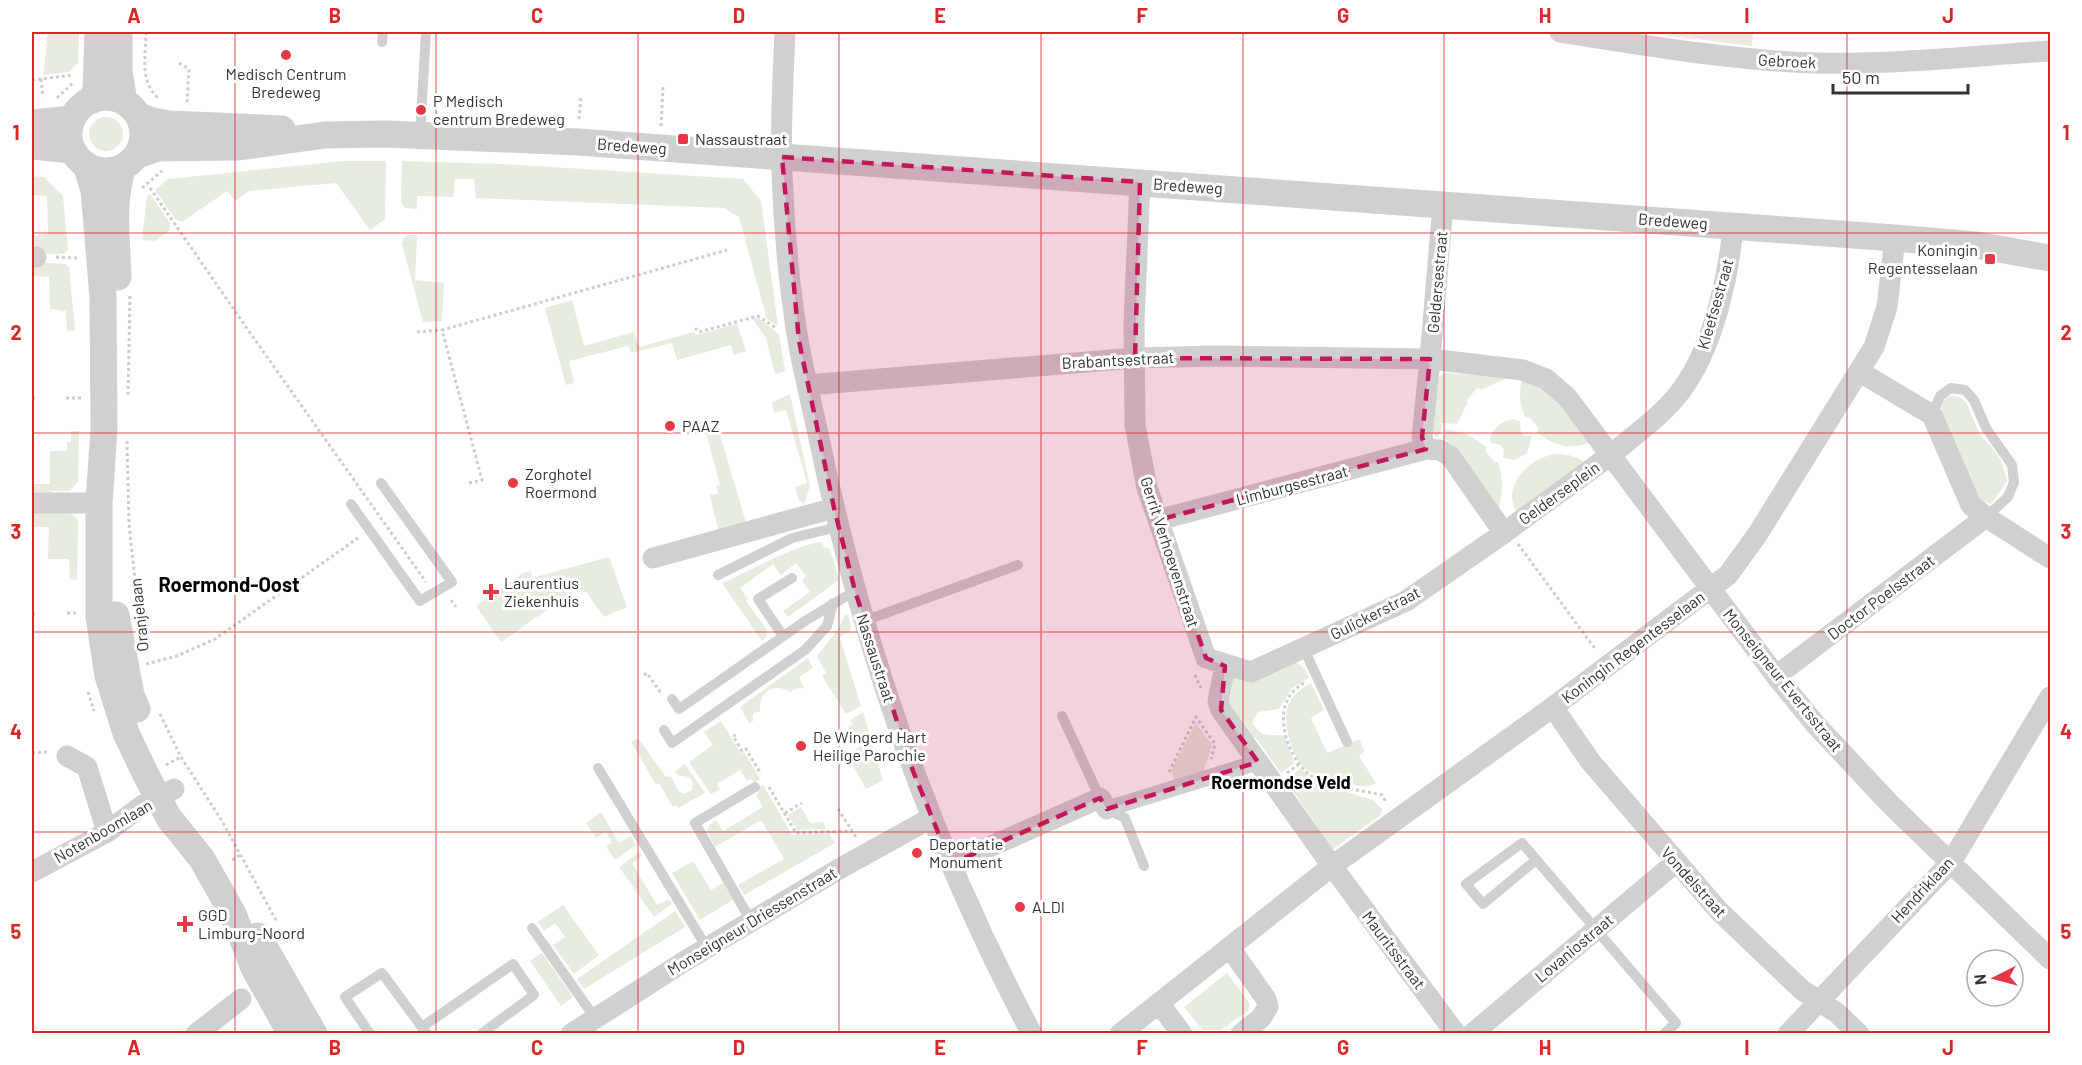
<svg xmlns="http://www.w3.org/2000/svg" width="2082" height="1065" viewBox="0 0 2082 1065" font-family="Barlow,sans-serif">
<rect width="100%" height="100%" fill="#fff"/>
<path fill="#e6ecdf" d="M48 32H79L78 63 69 72 43 75Z
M1640 32H1753L1752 46Z
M89 134a17 17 0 1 1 34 0a17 17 0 1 1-34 0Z
M343 161H386L385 219 370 230 336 183 249 191 235 201 227 191 182 222 175 219 155 190 168 179Z
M402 161 504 164 743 179 761 201 778 326 764 317 766 316 739 217 724 208 476 198 474 179H455L453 197 417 196V209L405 208 401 202Z
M32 176 44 177 63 196 68 250 64 254 32 253V236L48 234 47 196 32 195Z
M150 194 170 223V230L155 241 142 240 147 196Z
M409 235H417L415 280 444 283 442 321 423 322 402 244 404 238Z
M32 262 66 264 69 268 75 329 73 331H67L66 311 50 309 49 277 32 276Z
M572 300 584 346 634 332 639 347 694 332 696 335 737 324 746 351 734 355 731 345 677 360 672 343 631 353 628 346 569 361 574 383 566 385 545 308Z
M758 318 779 334 785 371 775 374 766 338 753 319Z
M1445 373 1509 377 1481 390 1478 387 1466 401 1468 402 1457 424 1442 423 1441 432 1436 438 1430 427 1435 380Z
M1522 378C1554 390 1570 416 1589 443 1567 450 1555 446 1537 432L1539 428 1529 417 1526 418C1519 404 1519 394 1522 378Z
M790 394 810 486 804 504 799 500 795 487 807 483 786 410 774 413 772 402Z
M1950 396 1959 397 1966 402 1980 435 1990 445 2001 460 2007 481 1991 504 1978 500 1941 412 1943 401Z
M715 418 747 526 719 533 710 495 718 493 716 486 720 485 706 433H702L699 422Z
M1513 419 1520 421 1521 433 1525 436H1532L1527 453 1515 460 1503 458 1504 450 1501 445 1491 443 1490 438C1495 426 1500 422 1513 419Z
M1445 429C1462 431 1473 436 1487 448L1485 450 1494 462H1498C1503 479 1503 490 1499 508L1448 441 1444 440Z
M71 431H79L78 482 70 491H51L52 496H32V484H50V451H67V442H71Z
M1553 454C1566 454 1575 455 1586 463L1517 514C1515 509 1512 502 1512 496 1514 473 1533 460 1553 454Z
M32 509 70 513 78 520 77 580 70 579 69 559H48L49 527H32Z
M822 542 824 547 830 549 839 580 788 617 783 611 810 592 802 580 806 576 796 563 781 575 773 564 740 588 748 599 746 601 767 630V636L762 641 722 583C748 572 796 544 822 542Z
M609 557 627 607 604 617 586 592 577 589 501 642 476 606 523 573 531 571 532 578Z
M845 615H848L851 626 849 632 843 634 840 638 861 706 846 714 822 676 826 673 817 656 839 628Z
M808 658 813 668 799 677 804 688 795 689 790 692C775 682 758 692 760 711L753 714V721L749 723 740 707Z
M1293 662C1302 664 1305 669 1309 678L1292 688 1279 709 1258 712 1252 722C1261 740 1271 733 1285 736L1294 763 1281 773 1255 737 1250 738 1227 703 1231 676Z
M1311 683 1324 710 1311 718 1327 753 1359 739 1365 751 1359 756 1376 783C1364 789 1357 785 1345 783 1331 780 1317 777 1306 769 1297 762 1293 751 1290 741 1282 714 1285 697 1311 683Z
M863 712 883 780 866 789 847 755 859 747 848 727 853 724 850 720Z
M721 721 741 754 744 752 760 779 754 783 752 779 747 781 740 770 717 784 720 789 711 794 689 762 713 745 704 732Z
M1196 723 1212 745 1202 776 1175 784 1171 771Z
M638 738 666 777 669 776 672 778C677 785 674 790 684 794L692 790 693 782 689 777 677 775 675 771 685 764 705 793 678 808 676 805 673 807 659 783 656 785 631 742Z
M1300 769 1323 785 1373 800 1382 809 1381 815 1333 849 1327 846 1313 828 1316 825 1285 779Z
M763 785 792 835 829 834 835 843 744 895 738 885 784 859 761 820 715 847 707 831 710 824 716 820 723 831 763 807 756 795 759 793 758 788Z
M801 807 810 823 823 822 826 829 797 830 788 815Z
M601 812 619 843 631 836 636 845 615 860 606 846 612 842 606 832 596 838 586 823Z
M640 852 642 856 632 863 657 905 669 899 672 904 654 917 619 867Z
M693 861 711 890 723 883 733 900 700 920 672 873Z
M563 905 599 955 574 974 553 945 565 937 555 923 544 931 538 922Z
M675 911 685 927 584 989 577 979Z
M542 953 573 997 561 1006 530 961Z
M1227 973 1250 1004 1248 1011 1221 1030H1203L1184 1007Z"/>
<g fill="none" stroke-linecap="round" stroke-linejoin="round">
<path stroke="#cdcdcd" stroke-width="3" stroke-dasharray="3 3" stroke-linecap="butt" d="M146 32C146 54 139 81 158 98
M179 63 189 69 187 104
M41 79 43 97
M32 80 73 75
M57 98 74 82
M579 119 581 97
M661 126 663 87
M142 188 162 171
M150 188 246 327 426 582
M56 257 78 258
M695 328 699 332 758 316 776 328
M417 332 442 330
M128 395 130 294
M32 398H37
M66 398H81
M127 441 129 524 138 608
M469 483 482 480 442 330 727 250
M1518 544 1596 650
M451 600 456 607
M67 613H77
M32 614H38
M146 664 177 656 215 639 358 538
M644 675 647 673 661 693
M1195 675 1201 688
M1304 683C1296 688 1289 694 1286 704 1277 724 1292 763 1310 775 1331 787 1359 790 1382 795L1386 802
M88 692 94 711
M160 714 181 757 222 821 277 922
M736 735 733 736 742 751 746 749 761 774
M32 753 48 752
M166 765 181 757
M1169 772 1196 717 1215 744 1211 759
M1287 773 1298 765
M769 787 796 833 852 831
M838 809 856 837
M785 813 802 803
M232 860 240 855"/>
<path stroke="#d0d0d0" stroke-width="10" d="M382 42 383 32
M420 135 426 32
M1932 415 1940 396 1951 388 1965 390 1974 400 1986 428 2012 465 2014 482 2008 497 1986 517
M351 504 420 601 452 582 381 483
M718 575 792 538 838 527
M864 621 1018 565
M783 636 758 599 792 578
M1304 649 1347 742
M672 699 679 709 805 621 855 591
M1062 716 1100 798
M664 730 672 743 805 650 827 626 833 603
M598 768 707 948
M1107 809 1125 818 1144 866
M1536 860 1483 904 1466 884 1522 843 1676 1023 1664 1034
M751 921 695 823 755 787
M532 928 595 1018
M422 1027 513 964 534 995 481 1034
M370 1034 345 997 382 973 427 1034"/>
<path stroke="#d0d0d0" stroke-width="16" d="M1107 809 1258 762"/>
<path stroke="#d0d0d0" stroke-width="21" d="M785 32C783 79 780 126 782 173 784 229 789 285 798 340 804 375 813 409 820 443 863 649 933 848 1032 1034
M1560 32C1644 45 1729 60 1814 63 1892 65 1972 56 2050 51
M1140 182 1134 323 1135 425 1147 488 1206 658 1251 672 1406 601 1504 533
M1733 226C1729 275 1714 341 1687 382 1672 406 1650 423 1629 440 1589 473 1545 502 1504 533L1450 456 1440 450 1426 449 1422 437 1430 359 1523 370 1546 379 1567 397 1776 676 1816 725 1890 804 2050 959
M32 257H36
M1860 372 1932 415 1971 505 1986 517 2050 558
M807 385 1135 358 1213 356 1430 359 1443 205
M32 503H99
M1158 520 1426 449
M653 558 834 508
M1225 666 1218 701 1221 710 1332 866 1456 1034
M1776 676 1986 517
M1553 707 1590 761 1719 911 1802 990 1837 1013 1859 1034
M67 756 87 767 107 832
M951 864 1100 798 1107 809
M32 872 107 832 143 805 174 789
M1230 948 1266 999 1268 1007 1261 1018 1241 1034
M1159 1003 1182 1034
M196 1034 241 999
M571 1034 685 961 839 869 931 818
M1120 1034 1332 866 1553 707 1728 575 1757 535 1874 347 1887 307 1895 238
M1472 1034 1676 862
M1788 1034 1951 862 2050 697"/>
<path stroke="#d0d0d0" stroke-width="27" d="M119 32V72L124 102
M69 134a37 37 0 1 1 74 0a37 37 0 1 1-74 0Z
M93 100 96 88 98 32
M138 116 153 121 170 124 282 129
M32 123 72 119
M32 146 73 150
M137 155 158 148 238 147 325 135 385 134 578 142 1895 238 1976 245 2050 258
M86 165 94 190 103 297 104 428 99 503V617L108 676 126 733 146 775 169 818 202 859 233 914 254 968 291 1034
M118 277C117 241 111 202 123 167
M116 615 131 695 137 709
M258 936 314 1034"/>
</g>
<path fill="#c2185b" fill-opacity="0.2" stroke="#c2185b" stroke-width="4.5" stroke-dasharray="12 8" stroke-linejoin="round" d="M782 157 1140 182 1135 358 1430 359 1422 437 1426 449 1158 520 1206 658 1225 666 1221 710 1258 762 1107 809 1100 798 951 864 913 771 855 591 834 508 799 341Z"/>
<path fill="none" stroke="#d62828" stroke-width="1.5" stroke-opacity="0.55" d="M235 32V1034M436 32V1034M638 32V1034M839 32V1034M1041 32V1034M1243 32V1034M1444 32V1034M1646 32V1034M1847 32V1034M32 233H2050M32 433H2050M32 632H2050M32 832H2050"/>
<g fill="#e63946" stroke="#fff" stroke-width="2">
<circle cx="286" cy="55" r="6"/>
<circle cx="421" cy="110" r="6"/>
<rect x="677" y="133" width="12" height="12" rx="3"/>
<rect x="1984" y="253" width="12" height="12" rx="3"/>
<circle cx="670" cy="426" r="6"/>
<circle cx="513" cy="483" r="6"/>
<path d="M488 583h6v6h6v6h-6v6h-6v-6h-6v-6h6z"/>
<circle cx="801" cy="746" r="6"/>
<circle cx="917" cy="853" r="6"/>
<circle cx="1020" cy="907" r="6"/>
<path d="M182 915h6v6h6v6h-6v6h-6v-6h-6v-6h6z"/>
</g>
<g text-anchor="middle" stroke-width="6" stroke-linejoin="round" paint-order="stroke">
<g font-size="16" fill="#333" stroke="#fff">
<text transform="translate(1787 61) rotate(3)" y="6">Gebroek</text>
<text transform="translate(632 146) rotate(4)" y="6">Bredeweg</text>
<text transform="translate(1188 186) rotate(4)" y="6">Bredeweg</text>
<text transform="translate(1673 221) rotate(4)" y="6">Bredeweg</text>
<text transform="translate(1437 282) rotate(-85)" y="6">Geldersestraat</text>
<text transform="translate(1715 304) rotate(-74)" y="6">Kleefsestraat</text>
<text transform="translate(1118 360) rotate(-3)" y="6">Brabantsestraat</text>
<text transform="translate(1292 485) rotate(-15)" y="6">Limburgsestraat</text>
<text transform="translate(1559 493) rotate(-36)" y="6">Gelderseplein</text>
<text transform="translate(1170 552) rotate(72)" y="6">Gerrit Verhoevenstraat</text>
<text transform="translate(1881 597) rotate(-37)" y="6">Doctor Poelsstraat</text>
<text transform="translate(1375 613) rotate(-27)" y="6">Gulickerstraat</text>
<text transform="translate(139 615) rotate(-96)" y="6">Oranjelaan</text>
<text transform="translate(1633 647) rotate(-37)" y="6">Koningin Regentesselaan</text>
<text transform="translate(876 658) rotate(72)" y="6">Nassaustraat</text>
<text transform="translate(1783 680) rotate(51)" y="6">Monseigneur Evertsstraat</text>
<text transform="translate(103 831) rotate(-30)" y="6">Notenboomlaan</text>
<text transform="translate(1694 882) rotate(48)" y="6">Vondelstraat</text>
<text transform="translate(1922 890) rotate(-47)" y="6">Hendriklaan</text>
<text transform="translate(752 921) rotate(-31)" y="6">Monseigneur Driessenstraat</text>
<text transform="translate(1574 948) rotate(-40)" y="6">Lovaniostraat</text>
<text transform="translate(1394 950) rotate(53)" y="6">Mauritsstraat</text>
</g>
<g font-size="16" fill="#333" stroke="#fff" text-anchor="start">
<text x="286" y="80" text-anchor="middle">Medisch Centrum<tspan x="286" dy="18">Bredeweg</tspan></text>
<text x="433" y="107">P Medisch<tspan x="433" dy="18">centrum Bredeweg</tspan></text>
<text x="695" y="145">Nassaustraat</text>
<text x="1978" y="256" text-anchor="end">Koningin<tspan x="1978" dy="18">Regentesselaan</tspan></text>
<text x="682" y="432">PAAZ</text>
<text x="525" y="480">Zorghotel<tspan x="525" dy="18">Roermond</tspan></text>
<text x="504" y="589">Laurentius<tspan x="504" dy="18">Ziekenhuis</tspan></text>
<text x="813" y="743">De Wingerd Hart<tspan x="813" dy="18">Heilige Parochie</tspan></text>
<text x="929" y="850">Deportatie<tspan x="929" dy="18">Monument</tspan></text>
<text x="1032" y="913">ALDI</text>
<text x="198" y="921">GGD<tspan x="198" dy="18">Limburg-Noord</tspan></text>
</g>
<g font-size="18" font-weight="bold" fill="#000" stroke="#fff">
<text x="1281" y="789">Roermondse Veld</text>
</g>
<g font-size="20" font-weight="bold" fill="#000" stroke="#fff">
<text x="229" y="592">Roermond-Oost</text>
</g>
</g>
<rect width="2082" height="1065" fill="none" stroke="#ffffff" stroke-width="66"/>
<g transform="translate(1995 978) rotate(264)"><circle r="28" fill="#ffffff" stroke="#adadad" stroke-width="1.5"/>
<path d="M0-4.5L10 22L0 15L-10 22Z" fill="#e63946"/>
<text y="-9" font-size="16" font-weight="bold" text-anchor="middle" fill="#333333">N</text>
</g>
<path d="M1833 84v9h135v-9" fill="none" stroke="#333333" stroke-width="3"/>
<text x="1842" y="84" font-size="18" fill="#333333" stroke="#ffffff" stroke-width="4.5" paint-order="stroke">50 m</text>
<rect x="33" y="33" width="2016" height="999" fill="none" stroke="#d62828" stroke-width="2"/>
<g font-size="20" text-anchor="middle" font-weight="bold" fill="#d62828">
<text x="134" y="23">A</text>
<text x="335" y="23">B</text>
<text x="537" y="23">C</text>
<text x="739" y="23">D</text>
<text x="940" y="23">E</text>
<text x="1142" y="23">F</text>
<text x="1343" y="23">G</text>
<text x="1545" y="23">H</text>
<text x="1747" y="23">I</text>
<text x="1948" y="23">J</text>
<text x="16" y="140">1</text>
<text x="2066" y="140">1</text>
<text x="16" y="340">2</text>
<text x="2066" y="340">2</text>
<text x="16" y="539">3</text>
<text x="2066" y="539">3</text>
<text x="16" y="739">4</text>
<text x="2066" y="739">4</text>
<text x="16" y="939">5</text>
<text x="2066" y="939">5</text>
<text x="134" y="1055">A</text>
<text x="335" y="1055">B</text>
<text x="537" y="1055">C</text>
<text x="739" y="1055">D</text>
<text x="940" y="1055">E</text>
<text x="1142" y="1055">F</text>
<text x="1343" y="1055">G</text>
<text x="1545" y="1055">H</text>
<text x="1747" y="1055">I</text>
<text x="1948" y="1055">J</text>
</g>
</svg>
